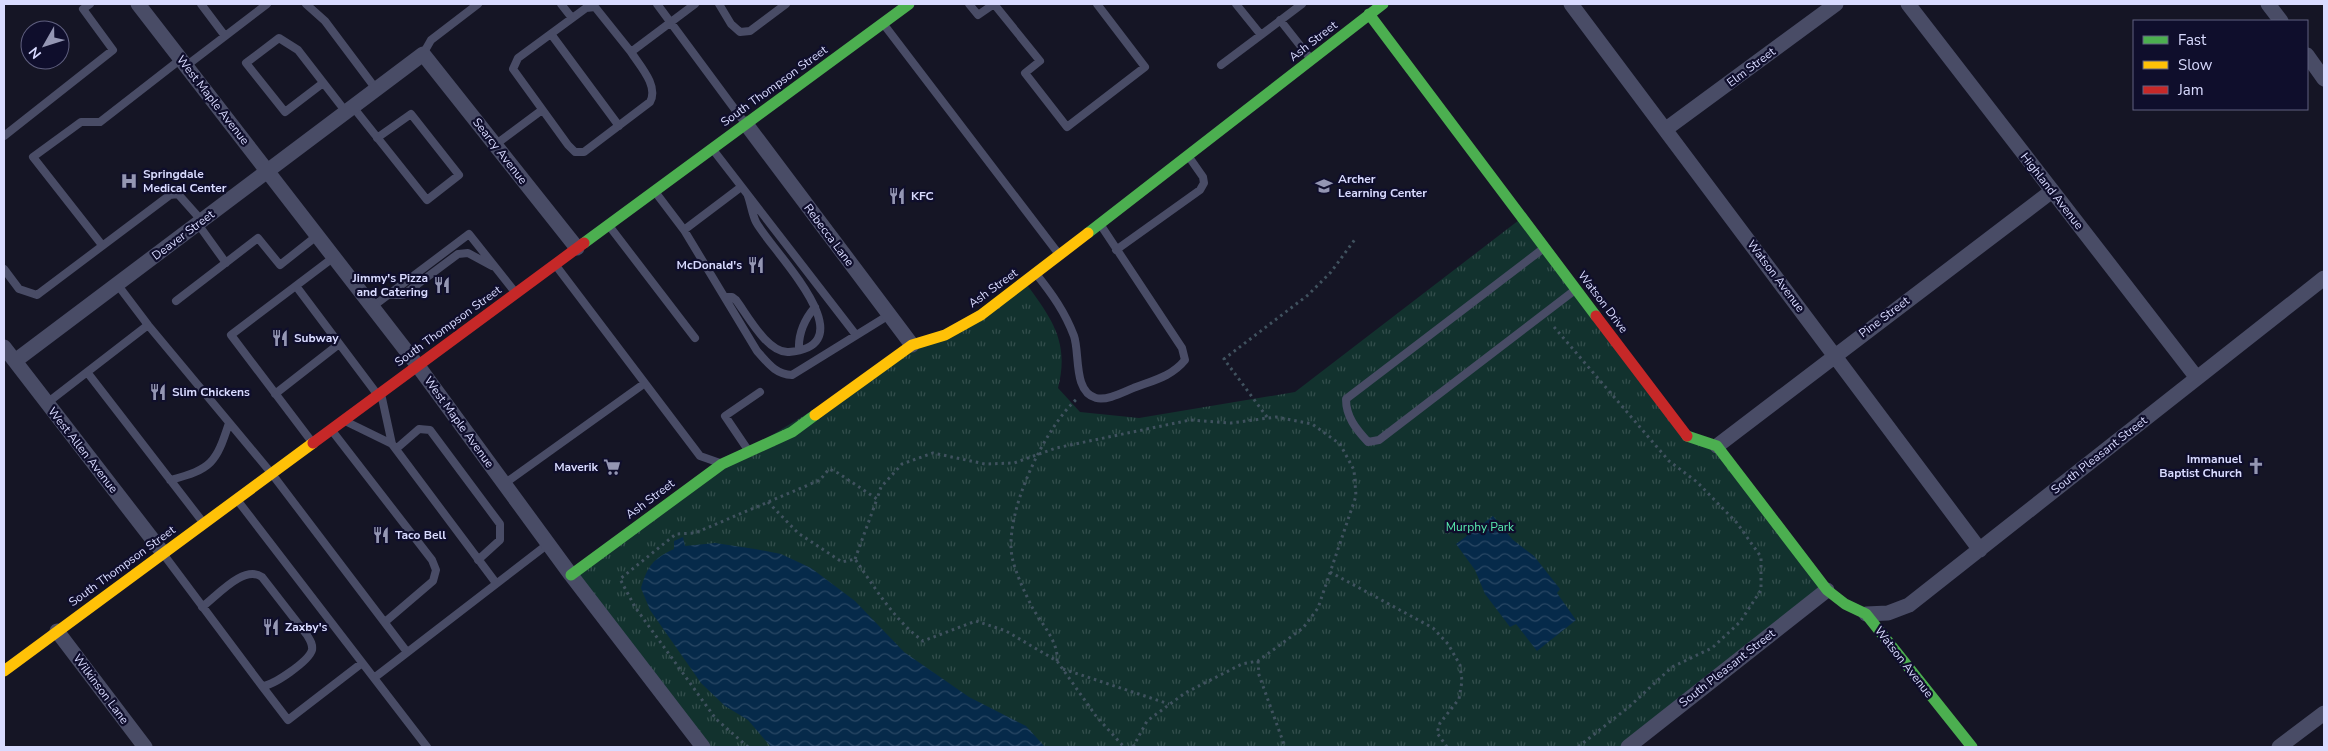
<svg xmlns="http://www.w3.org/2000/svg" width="2328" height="751" viewBox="0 0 2328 751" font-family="'Nunito Sans',sans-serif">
<defs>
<pattern id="park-tufts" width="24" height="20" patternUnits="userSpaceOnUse" patternTransform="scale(1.25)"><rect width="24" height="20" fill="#12322e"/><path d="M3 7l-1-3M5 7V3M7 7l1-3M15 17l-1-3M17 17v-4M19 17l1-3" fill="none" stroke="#344f4d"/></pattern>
<pattern id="water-waves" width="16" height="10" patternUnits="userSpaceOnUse" patternTransform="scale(1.25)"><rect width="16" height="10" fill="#062a4a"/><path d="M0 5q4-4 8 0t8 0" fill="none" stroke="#2a4865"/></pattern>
</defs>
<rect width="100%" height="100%" fill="#151525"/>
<path fill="url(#park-tufts)" d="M1523 217 1687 437 1717 446 1827 590 1628 747H703L571 575 699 479 1025 282C1051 318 1070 341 1058 388L1080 412 1139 418 1295 392Z"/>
<path fill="url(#water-waves)" d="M1493 516 1513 540 1534 556 1560 589 1557 593 1576 620 1537 651 1516 624 1510 627 1485 594 1475 570 1456 544Z
M683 537 685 546 715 543 755 549 781 554 811 568 855 601 904 652 969 697 1026 726 1045 747H771L748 720 725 706 701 683 650 610 641 588C648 565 653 559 674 549V541Z"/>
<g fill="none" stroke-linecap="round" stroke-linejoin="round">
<path stroke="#40525f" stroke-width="3" stroke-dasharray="2.5 4" stroke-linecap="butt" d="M1554 327 1669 461 1697 482 1737 523 1761 557V590L1740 622 1712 648 1672 667 1630 706 1578 747
M1267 417 1224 359 1308 295 1331 272 1356 238
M768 502 798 533 842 562 855 559C875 588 895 621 923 641L976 621 1006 631 1057 661 1096 716 1124 747
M855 559 877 499
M1330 572 1433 628 1448 644 1460 665 1462 681 1459 699 1440 723 1437 733 1447 747
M1057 661C1059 642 1041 623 1032 607 1025 593 1017 576 1013 561 1001 518 1045 426 1078 398
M1258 661 1259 675 1285 747
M1063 669 1169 704
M748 747 716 719 635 607 620 579 676 534 695 533 820 480 829 469 838 473 877 499 881 487 902 464 933 453 985 464 1014 463 1056 448 1190 420 1231 423 1276 417 1312 424 1340 444 1354 470 1356 496 1318 608 1303 628 1258 661 1242 664 1185 693 1147 721 1133 747"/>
<path stroke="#494c66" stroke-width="8" d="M201 4 225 36
M306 4 325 21 376 89
M561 4 572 18
M657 4 745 123
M719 4 731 24 740 32 750 31 786 4
M969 4 978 15 994 4
M994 4 1040 61 1025 73 1067 127 1145 67 1097 4
M1236 4 1261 35 1302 4
M1280 20 1310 58
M885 26 1058 253
M551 34 619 126
M631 52C640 66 659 86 650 102L584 152H575L568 145 513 69 518 58 586 8 595 7 631 52 695 4
M423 54 431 40 478 4
M1221 65 1261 35
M186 66 267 4
M323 83 285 112 246 63 279 38 298 50 346 112
M353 107 427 200 459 175 411 114 377 138
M4 136 113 50 83 9 90 4
M495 145 542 110
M714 151 856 335
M656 193 684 230 757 351C768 363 775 374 792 375L889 315
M198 224 226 263
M610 227 695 338
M684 230 741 187
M102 245 33 157 81 122H100L181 59
M1544 248 1346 399C1346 417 1356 429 1368 442L1379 440 1575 290
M1116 250 1200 190 1204 183 1203 177 1189 157
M557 267 700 456 720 463
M4 269 19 289 37 295 170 195 178 194 202 221
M1037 275C1052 294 1065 312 1074 336 1080 353 1073 392 1096 398 1108 401 1125 391 1136 387 1155 380 1172 376 1185 360L1182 348 1100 224
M296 286 377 394
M388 295H403L458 254 468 253 492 266
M725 297H732L736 300C748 316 768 354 789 352 870 345 770 249 756 222 752 214 751 204 748 196
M176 301 258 238 280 265 318 235
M372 307 469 234 515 292
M148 325 272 474 407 652
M799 350C798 333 804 320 815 307
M87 372 202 521
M275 394 339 344
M382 398 392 444 496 583
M47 403 148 325 117 284
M347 422 392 444
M333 432 432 560 436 570 433 581 385 622
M312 442 231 335 334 257
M396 449 419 429 430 430 500 524V540L478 560
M748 450 725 416 760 392
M170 480C212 469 216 463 229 423
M504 484 645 383
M238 501 427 747
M164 555 262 686C273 686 309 661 312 650 313 644 310 640 307 635L262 577C244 564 217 596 202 607
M374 678 548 544
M262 686 288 720 362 663"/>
<path stroke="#494c66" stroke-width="15" d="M138 4 418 366 571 575 703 747
M1571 4 1980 550
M1908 4 2197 378
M2268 4 2281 21
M2307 55 2324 79
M746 124 912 345
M1666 129 1836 4
M4 347 163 553
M15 361 423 54 577 248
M1717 446 2052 191
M1866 614 1888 613 1909 605 2324 278
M57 631 145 747
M1628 747 1827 590
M2279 747 2324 713"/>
<path stroke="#4caf50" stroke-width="11" d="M1369 14 1596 316
M1088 233 1383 4
M584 243 909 4
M1687 436 1717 446 1827 590 1845 604 1866 614 1972 747
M571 575 722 464 792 432 815 415"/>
<path stroke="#ffc107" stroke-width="11" d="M815 415 912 345 945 335 981 315 1088 233
M4 671 313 443"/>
<path stroke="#c62828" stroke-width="11" d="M1596 316 1687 436
M313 443 584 243"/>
</g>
<defs>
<g id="hospital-bare" transform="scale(1.35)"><path d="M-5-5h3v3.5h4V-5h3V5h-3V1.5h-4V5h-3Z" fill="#9496b3" stroke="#0f0e2c" stroke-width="2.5" paint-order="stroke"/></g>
<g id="school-bare" transform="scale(1.35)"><path d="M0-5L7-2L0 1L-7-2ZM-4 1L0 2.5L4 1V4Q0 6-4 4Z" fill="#9496b3" stroke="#0f0e2c" stroke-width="2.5" paint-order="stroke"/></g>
<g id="restaurant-bare" transform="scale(1.35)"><path d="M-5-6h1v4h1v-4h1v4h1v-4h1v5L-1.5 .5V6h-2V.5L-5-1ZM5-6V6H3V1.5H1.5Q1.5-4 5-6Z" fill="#9496b3" stroke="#0f0e2c" stroke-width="2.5" paint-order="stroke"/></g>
<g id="church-bare" transform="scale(1.35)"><path d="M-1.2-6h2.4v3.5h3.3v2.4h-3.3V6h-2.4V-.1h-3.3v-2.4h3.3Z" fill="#9496b3" stroke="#0f0e2c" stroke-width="2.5" paint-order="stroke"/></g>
<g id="supermarket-bare" transform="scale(1.35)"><path d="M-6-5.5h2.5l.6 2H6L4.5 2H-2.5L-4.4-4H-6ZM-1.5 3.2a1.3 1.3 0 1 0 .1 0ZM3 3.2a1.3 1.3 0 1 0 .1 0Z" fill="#9496b3" stroke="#0f0e2c" stroke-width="2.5" paint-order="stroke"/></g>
</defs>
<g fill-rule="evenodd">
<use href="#hospital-bare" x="129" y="181"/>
<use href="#school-bare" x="1324" y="186"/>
<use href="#restaurant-bare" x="897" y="196"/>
<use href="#restaurant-bare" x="756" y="265"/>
<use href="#restaurant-bare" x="442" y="285"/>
<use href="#restaurant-bare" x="280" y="338"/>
<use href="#restaurant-bare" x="158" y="392"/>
<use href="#church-bare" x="2256" y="466"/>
<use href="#supermarket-bare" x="612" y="467"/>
<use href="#restaurant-bare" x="381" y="535"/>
<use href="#restaurant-bare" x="271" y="627"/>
</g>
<g text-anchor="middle" stroke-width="4.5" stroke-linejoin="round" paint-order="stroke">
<g font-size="12" fill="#d9dbff" stroke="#0f0e2c">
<text transform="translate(1313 41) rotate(-38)" y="4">Ash Street</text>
<text transform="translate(1751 67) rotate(-37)" y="4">Elm Street</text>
<text transform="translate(774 86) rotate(-36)" y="4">South Thompson Street</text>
<text transform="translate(213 100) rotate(52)" y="4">West Maple Avenue</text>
<text transform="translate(500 151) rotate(52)" y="4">Searcy Avenue</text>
<text transform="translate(2052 191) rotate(52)" y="4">Highland Avenue</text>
<text transform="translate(183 235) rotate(-37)" y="4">Deaver Street</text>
<text transform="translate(829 235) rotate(53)" y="4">Rebecca Lane</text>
<text transform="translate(1776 276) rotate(53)" y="4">Watson Avenue</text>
<text transform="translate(993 288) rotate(-36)" y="4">Ash Street</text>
<text transform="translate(1603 302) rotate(53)" y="4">Watson Drive</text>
<text transform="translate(1884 317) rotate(-37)" y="4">Pine Street</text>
<text transform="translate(448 326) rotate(-36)" y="4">South Thompson Street</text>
<text transform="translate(459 422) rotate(54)" y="4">West Maple Avenue</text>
<text transform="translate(83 450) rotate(52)" y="4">West Allen Avenue</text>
<text transform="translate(2099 455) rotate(-38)" y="4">South Pleasant Street</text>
<text transform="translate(650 499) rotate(-37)" y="4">Ash Street</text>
<text transform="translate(122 566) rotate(-36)" y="4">South Thompson Street</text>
<text transform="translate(1904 662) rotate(52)" y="4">Watson Avenue</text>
<text transform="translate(1727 668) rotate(-38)" y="4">South Pleasant Street</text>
<text transform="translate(101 689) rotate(53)" y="4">Wilkinson Lane</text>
</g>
<g font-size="12" font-weight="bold" fill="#d9dbff" stroke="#0f0e2c" text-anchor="start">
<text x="143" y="178">Springdale<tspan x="143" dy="14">Medical Center</tspan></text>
<text x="1338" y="183">Archer<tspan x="1338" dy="14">Learning Center</tspan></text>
<text x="911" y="200">KFC</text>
<text x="742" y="269" text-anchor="end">McDonald's</text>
<text x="428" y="282" text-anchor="end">Jimmy's Pizza<tspan x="428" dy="14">and Catering</tspan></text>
<text x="294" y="342">Subway</text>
<text x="172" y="396">Slim Chickens</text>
<text x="2242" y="463" text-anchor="end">Immanuel<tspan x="2242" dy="14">Baptist Church</tspan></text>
<text x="598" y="471" text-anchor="end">Maverik</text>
<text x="395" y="539">Taco Bell</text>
<text x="285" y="631">Zaxby's</text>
</g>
<g font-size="12" fill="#59ebae" stroke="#0f0e2c">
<text x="1480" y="531">Murphy Park</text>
</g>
</g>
<rect width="2328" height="751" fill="none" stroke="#d9dbff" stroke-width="10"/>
<rect x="2133" y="20" width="175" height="90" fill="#0f0e2c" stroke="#606080"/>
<rect x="2143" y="36" width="25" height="8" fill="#4caf50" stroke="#606080"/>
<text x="2178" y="45" font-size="15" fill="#d9dbff">Fast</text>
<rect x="2143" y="61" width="25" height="8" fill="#ffc107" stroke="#606080"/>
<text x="2178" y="70" font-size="15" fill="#d9dbff">Slow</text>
<rect x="2143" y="86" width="25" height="8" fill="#c62828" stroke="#606080"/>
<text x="2178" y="95" font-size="15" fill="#d9dbff">Jam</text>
<g transform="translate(45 45) rotate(231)"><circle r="24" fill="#0f0e2c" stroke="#606080"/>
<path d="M0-4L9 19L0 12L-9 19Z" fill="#9496b3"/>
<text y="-8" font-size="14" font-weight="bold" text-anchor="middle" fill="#d9dbff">N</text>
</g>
</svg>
